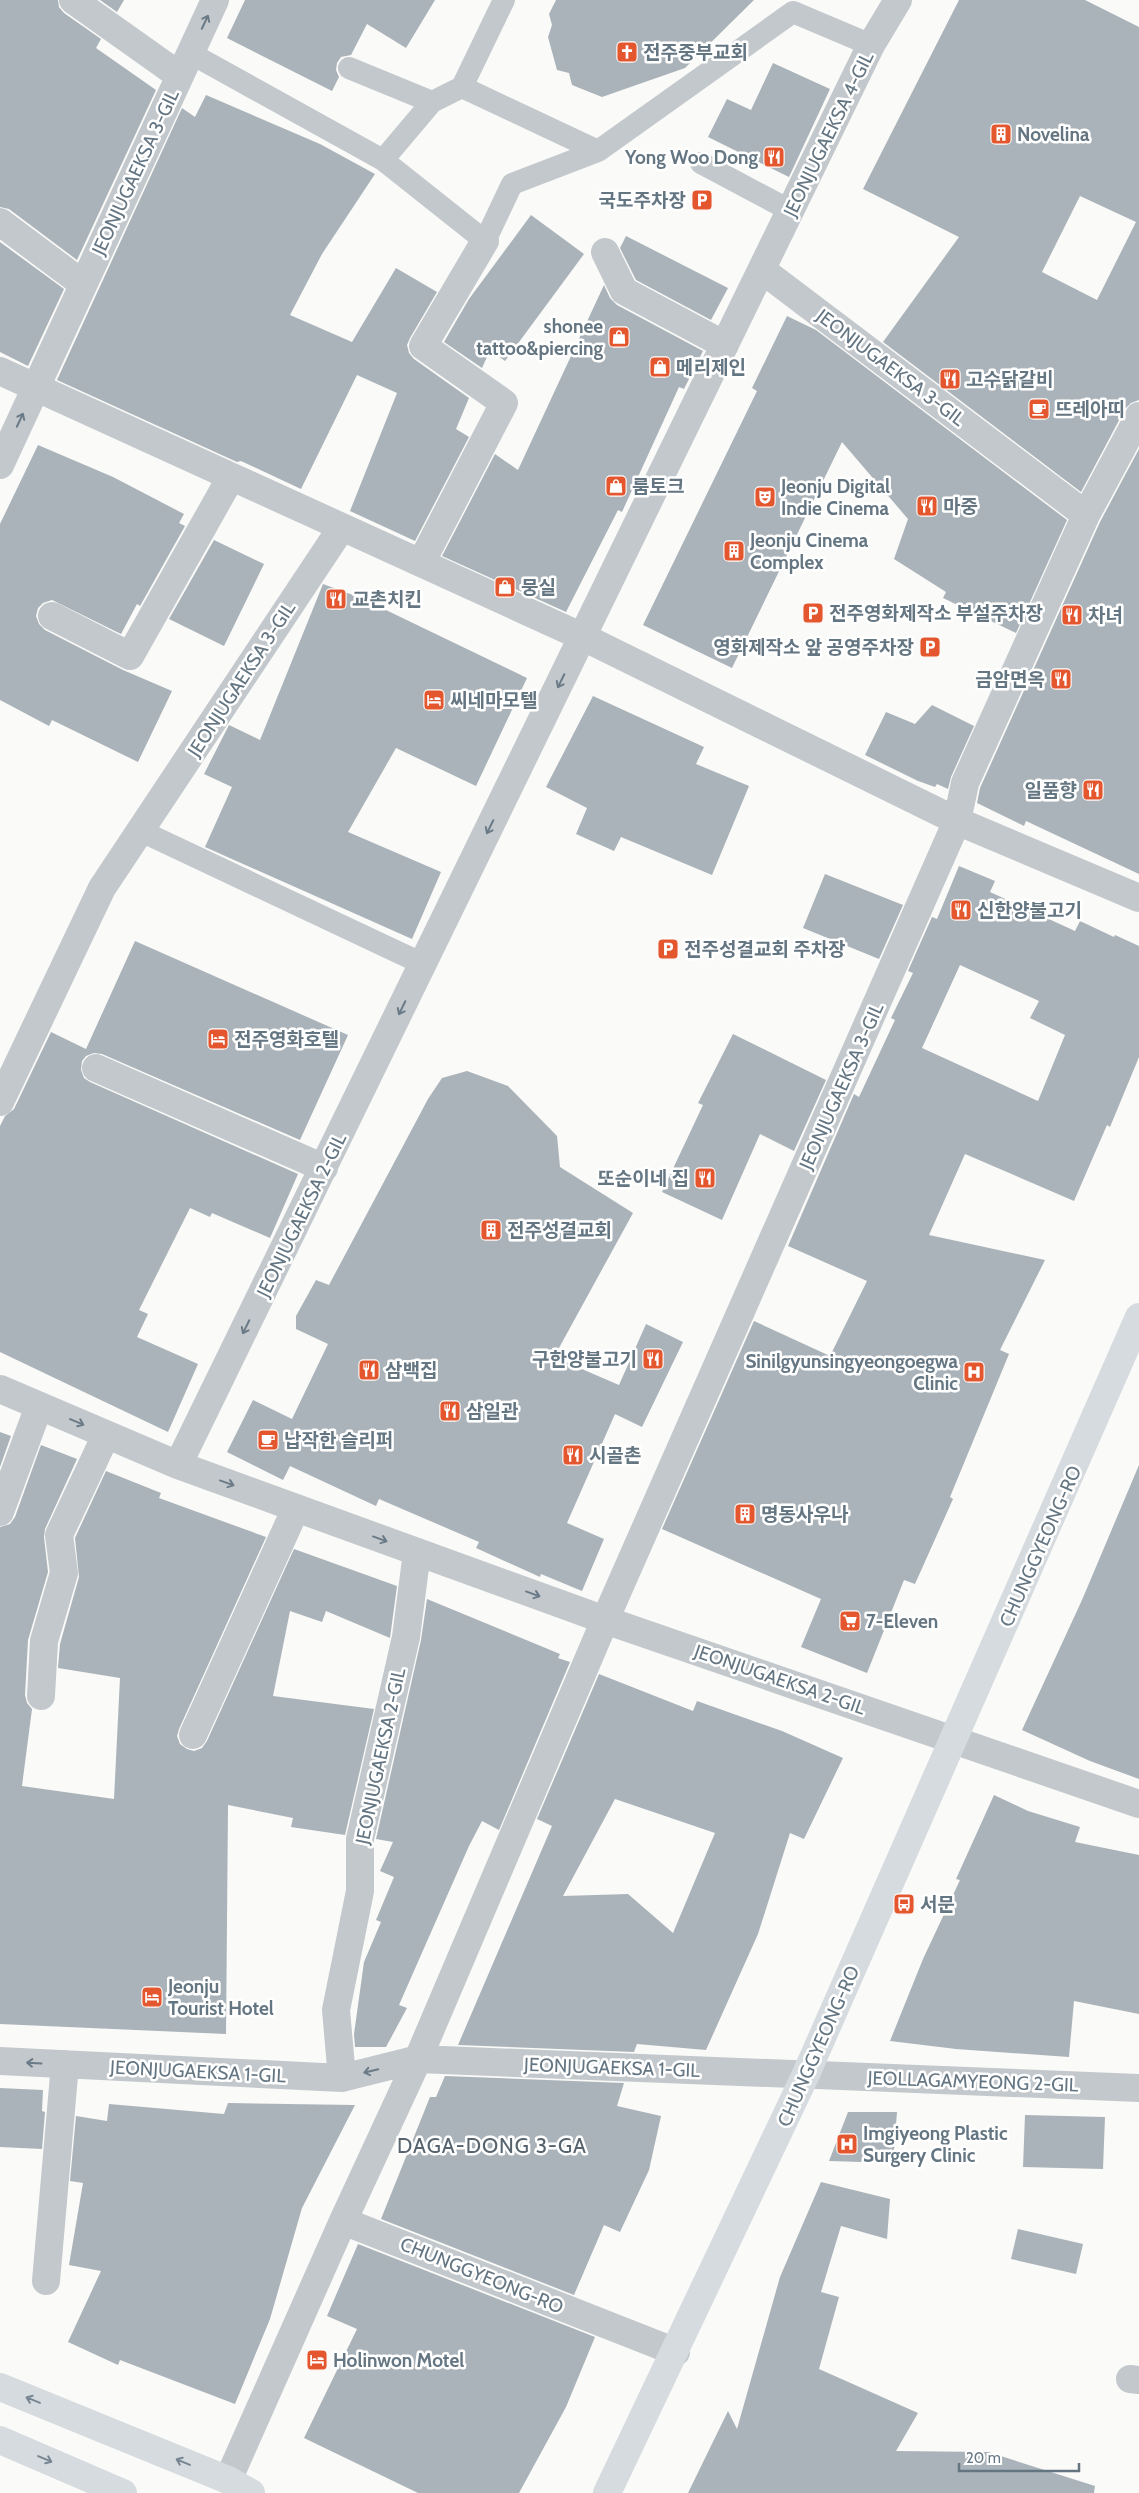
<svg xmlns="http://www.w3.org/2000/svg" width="1139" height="2493" viewBox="0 0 1139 2493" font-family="Cabin,'Noto Sans KR',sans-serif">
<rect width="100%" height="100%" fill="#fafaf8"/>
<path fill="#aab3b9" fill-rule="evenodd" d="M0 0H58L59 7 64 13 101 39 96 48 156 90 77 260 9 209 0 207Z
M100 0H124L117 12Z
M245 0H435L406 48 367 24 351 55 341 57 337 63 336 70 339 77 332 91 227 38Z
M556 0H754L685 68 602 97 572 85 569 73 557 70 548 37 552 25 549 14Z
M959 0H1085L1139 27V400L1131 403 1125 409 1081 492 883 342 959 237 863 189ZM1080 196 1136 222 1097 300 1042 272Z
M773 63 830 89 789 177 708 137 727 99 751 110Z
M206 95 320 144 375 174 322 254 290 315 352 342 396 268 437 292 410 338 407 345 409 353 414 359 469 398 456 429 469 437 415 541 350 511 397 393 357 375 301 489 241 461 237 462 57 380 182 108 195 117Z
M531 215 584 254 505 361 490 350 482 368 444 342 469 299Z
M626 236 728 288 711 320 636 280 620 248Z
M0 242 64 289 28 366 0 352Z
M604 285 610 298 617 305 703 351 684 389 679 387 622 512 618 510 566 612 442 556 495 454 518 470Z
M787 316 816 330 1067 520 1016 633 943 598 946 592 894 559 908 519 842 442 732 668 643 625 757 391 752 388Z
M38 445 113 477 184 514 179 523 185 526 140 606 137 604 121 634 52 600 43 603 38 608 36 616 39 624 45 630 123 670 172 691 138 762 52 720 49 726 0 700V524Z
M1139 449V874L1026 821 1024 826 977 803 980 788 1100 522Z
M214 540 264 564 224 646 169 619Z
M323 584 361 598 527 678 476 786 396 748 348 832 441 872 412 939 205 847 232 787 204 774 229 725 260 740Z
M593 696 704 747 696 764 749 786 712 875 621 837 614 851 576 834 587 808 546 787Z
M932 705 974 726 951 777 948 789 937 784 935 787 918 781 865 755 886 712 915 724Z
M959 866 995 881 990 892 1075 931 1080 921 1114 937 1115 935 1139 946V1057L1110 1127 1107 1125 1074 1201 965 1154 929 1235 1045 1260 1000 1350 1009 1354 950 1497 953 1499 915 1584 904 1580 867 1673 801 1647 821 1599 662 1529 754 1321 830 1356 867 1281 788 1246 854 1094 859 1097 895 1020 891 1018 913 973 908 971 932 917 937 919ZM960 965 1039 1001 1030 1018 1065 1035 1038 1101 922 1048Z
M825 874 903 905 879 959 803 928Z
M135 941 348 1035 300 1140 102 1054 94 1053 86 1056 82 1061 81 1070 84 1078 90 1082 298 1174 270 1238 212 1213 210 1217 190 1208 139 1310 148 1314 137 1337 198 1364 168 1432 0 1352V1126L5 1116 14 1109 51 1032 86 1049Z
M733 1034 826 1080 794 1151 760 1134 722 1220 662 1192 703 1105 698 1103Z
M467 1071 508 1086 557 1136 560 1167 633 1213 554 1357 619 1385 646 1324 683 1342 642 1427 615 1414 567 1523 604 1539 582 1591 541 1574 540 1577 476 1548 479 1542 379 1499 376 1506 290 1466 283 1480 227 1452 253 1400 292 1419 328 1344 296 1329V1316L316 1280 329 1285 428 1099 442 1078Z
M0 1432 11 1436 0 1467Z
M41 1445 77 1459 45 1529 44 1537 48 1572 28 1640 25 1695 27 1703 32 1709 22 1786 114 1799 120 1678 58 1668 60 1644 79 1577 75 1538 106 1471 161 1493 159 1498 266 1537 179 1729 177 1736 180 1744 187 1749 194 1751 202 1748 207 1741 294 1549 397 1586 390 1638 326 1611 322 1622 290 1611 273 1696 374 1709 345 1835 291 1827 293 1818 228 1805 226 2034 0 2024V1527L10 1524 15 1517Z
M1139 1465V1779L1090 1761 1022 1730 1082 1600Z
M427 1599 560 1654 558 1658 570 1662 499 1830 482 1821 469 1846 399 2005 407 2008 386 2047H355L354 2034 364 1962 381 1922 376 1920 394 1877 380 1871 393 1842 376 1839 421 1640Z
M599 1674 693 1711 697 1701 782 1731 843 1758 804 1839 790 1833 758 1934 706 2050 637 2044 634 2052 458 2045 552 1826 537 1819ZM615 1799 715 1833 673 1933 628 1894 563 1896Z
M994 1795 1028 1811 1080 1827 1075 1842 1139 1855V2014L1074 2001 1069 2057 956 2049 890 2041 923 1959 960 1880 956 1879Z
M445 2076 624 2083 617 2106 661 2116 649 2170 620 2232 604 2225 574 2295 381 2219 430 2097H436Z
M0 2088 43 2090 42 2111 45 2112 42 2149 0 2147Z
M228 2103 355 2105 302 2208 270 2319 235 2404 120 2360 118 2365 68 2342 101 2271 69 2265 83 2183 70 2181 76 2116 107 2121 109 2104 224 2114Z
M848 2112H897L893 2163 829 2161Z
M1025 2115 1105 2117 1103 2169 1023 2167Z
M821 2182 890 2199 887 2239 841 2226 821 2292 839 2297 819 2369 918 2413 896 2451 988 2452 1095 2486 1094 2493H688L728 2411 737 2429 780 2277Z
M1018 2229 1083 2244 1076 2274 1011 2259Z
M358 2244 595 2337 566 2407 519 2493H418L304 2438 357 2329 327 2316Z"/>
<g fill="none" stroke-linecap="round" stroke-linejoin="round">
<path stroke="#c3c8cc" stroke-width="22" d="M504 0 462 87 598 151 793 12 871 45
M190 53 383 160 485 241 512 184 598 151
M349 68 432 102 462 87
M383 160 432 102
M701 163 791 211
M141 831 423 964"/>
<path stroke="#c3c8cc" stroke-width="28" d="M73 0 180 76
M0 222 83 284
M605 252 624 291 725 345
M762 270 1086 515
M0 371 583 637 957 821 1139 898
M0 465 215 0
M421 563 504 403 423 346 485 241
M52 616 130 656 231 477
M96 1068 324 1168
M0 1102 102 888 342 527
M0 1389 178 1465 296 1508 605 1620 1139 1804
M178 1465 871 45 898 0
M0 1512 39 1406
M41 1696 44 1641 64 1573 59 1535 106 1435
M193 1735 296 1508
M0 2061 342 2078 418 2059 1139 2088
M342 2078 336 2010 360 1891V1839L406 1637 417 1552
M343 2221 676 2352
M46 2281 65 2064
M1130 2379 1139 2380
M228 2480 343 2221 418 2059 605 1620 957 821 965 783 1086 515 1139 416"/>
<path stroke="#d6dbdf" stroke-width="28" d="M0 2387 228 2480 251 2493
M0 2440 123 2493
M607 2493 806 2074 1139 1317"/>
</g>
<defs><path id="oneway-shaft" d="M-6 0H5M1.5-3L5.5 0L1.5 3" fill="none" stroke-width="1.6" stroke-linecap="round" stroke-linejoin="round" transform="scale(1.25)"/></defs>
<g stroke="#6a7a87">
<use href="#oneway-shaft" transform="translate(205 22) rotate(-65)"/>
<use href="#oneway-shaft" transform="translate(20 420) rotate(-65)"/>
<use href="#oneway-shaft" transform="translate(561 681) rotate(116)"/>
<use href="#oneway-shaft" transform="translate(490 827) rotate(116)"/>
<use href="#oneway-shaft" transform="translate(402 1008) rotate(116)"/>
<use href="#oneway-shaft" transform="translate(246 1327) rotate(116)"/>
<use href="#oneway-shaft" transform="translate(77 1422) rotate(23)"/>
<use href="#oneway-shaft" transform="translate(227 1483) rotate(20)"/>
<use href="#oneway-shaft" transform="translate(380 1539) rotate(20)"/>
<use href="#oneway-shaft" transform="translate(533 1594) rotate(20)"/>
<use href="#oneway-shaft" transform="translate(34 2063) rotate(-177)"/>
<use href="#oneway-shaft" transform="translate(371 2071) rotate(166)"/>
</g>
<g stroke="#768591">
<use href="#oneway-shaft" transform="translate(33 2400) rotate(-158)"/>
<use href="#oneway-shaft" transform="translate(45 2459) rotate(23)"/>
<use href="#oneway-shaft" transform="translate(183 2462) rotate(-157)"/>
</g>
<defs>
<g id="church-square" transform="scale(1.125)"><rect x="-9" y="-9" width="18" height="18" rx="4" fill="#e4572e" stroke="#fff"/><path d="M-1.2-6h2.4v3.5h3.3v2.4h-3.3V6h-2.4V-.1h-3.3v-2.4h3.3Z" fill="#fff"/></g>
<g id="building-square" transform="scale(1.125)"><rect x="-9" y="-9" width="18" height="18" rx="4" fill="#e4572e" stroke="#fff"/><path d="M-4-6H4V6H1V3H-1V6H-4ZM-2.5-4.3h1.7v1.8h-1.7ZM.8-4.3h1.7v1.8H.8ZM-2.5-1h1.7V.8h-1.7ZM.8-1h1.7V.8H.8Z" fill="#fff"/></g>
<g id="restaurant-square" transform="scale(1.125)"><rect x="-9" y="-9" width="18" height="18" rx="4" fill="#e4572e" stroke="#fff"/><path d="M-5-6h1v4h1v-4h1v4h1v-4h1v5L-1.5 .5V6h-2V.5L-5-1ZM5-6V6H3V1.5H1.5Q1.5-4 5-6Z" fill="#fff"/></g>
<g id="parking-square" transform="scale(1.125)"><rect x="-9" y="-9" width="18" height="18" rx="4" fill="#e4572e" stroke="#fff"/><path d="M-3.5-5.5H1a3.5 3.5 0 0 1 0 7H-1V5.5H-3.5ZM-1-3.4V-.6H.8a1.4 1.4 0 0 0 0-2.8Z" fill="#fff"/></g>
<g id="shop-square" transform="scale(1.125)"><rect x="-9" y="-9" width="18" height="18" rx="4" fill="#e4572e" stroke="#fff"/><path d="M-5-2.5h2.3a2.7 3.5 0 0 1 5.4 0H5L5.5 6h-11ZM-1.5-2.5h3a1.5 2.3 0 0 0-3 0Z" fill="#fff"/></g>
<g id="cafe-square" transform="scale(1.125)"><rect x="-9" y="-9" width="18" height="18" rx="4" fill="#e4572e" stroke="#fff"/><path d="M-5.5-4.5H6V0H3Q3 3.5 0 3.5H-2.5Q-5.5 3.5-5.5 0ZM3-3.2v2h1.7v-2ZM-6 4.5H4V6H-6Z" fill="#fff"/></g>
<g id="theatre-square" transform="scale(1.125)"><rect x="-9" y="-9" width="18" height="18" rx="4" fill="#e4572e" stroke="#fff"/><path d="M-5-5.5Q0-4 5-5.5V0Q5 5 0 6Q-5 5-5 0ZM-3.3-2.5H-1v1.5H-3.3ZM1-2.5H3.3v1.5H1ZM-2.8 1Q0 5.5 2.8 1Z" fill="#fff"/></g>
<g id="hotel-square" transform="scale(1.125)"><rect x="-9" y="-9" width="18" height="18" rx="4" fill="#e4572e" stroke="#fff"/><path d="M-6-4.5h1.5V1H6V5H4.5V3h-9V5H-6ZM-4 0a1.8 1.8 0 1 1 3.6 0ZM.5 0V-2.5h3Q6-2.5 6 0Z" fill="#fff"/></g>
<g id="hospital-square" transform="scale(1.125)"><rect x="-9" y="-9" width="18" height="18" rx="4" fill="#e4572e" stroke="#fff"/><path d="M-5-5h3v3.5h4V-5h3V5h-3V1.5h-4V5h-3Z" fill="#fff"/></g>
<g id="supermarket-square" transform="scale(1.125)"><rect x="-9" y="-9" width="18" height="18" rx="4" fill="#e4572e" stroke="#fff"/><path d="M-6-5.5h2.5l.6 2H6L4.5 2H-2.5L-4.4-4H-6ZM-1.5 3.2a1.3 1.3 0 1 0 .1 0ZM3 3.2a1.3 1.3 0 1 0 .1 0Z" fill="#fff"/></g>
<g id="bus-square" transform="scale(1.125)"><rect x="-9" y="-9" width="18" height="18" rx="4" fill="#e4572e" stroke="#fff"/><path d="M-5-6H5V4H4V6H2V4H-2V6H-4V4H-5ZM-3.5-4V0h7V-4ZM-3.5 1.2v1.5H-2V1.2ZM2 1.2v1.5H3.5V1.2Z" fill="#fff"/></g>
</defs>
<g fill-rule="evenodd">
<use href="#church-square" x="627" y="52"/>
<use href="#building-square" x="1001" y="134"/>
<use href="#restaurant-square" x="774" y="157"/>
<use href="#parking-square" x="702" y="200"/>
<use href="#shop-square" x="619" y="337"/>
<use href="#shop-square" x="660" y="367"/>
<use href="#restaurant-square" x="950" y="379"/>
<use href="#cafe-square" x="1039" y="409"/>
<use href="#shop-square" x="616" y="486"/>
<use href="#theatre-square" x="765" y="497"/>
<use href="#restaurant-square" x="927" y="506"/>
<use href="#building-square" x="734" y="551"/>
<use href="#shop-square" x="505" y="587"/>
<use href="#restaurant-square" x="336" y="599"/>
<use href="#parking-square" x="813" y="613"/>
<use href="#restaurant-square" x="1072" y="615"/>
<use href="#parking-square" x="930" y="647"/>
<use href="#restaurant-square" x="1061" y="679"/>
<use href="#hotel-square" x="434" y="700"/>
<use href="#restaurant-square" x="1093" y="790"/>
<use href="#restaurant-square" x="961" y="910"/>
<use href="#parking-square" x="668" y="949"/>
<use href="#hotel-square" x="218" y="1039"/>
<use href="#restaurant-square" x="705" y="1178"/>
<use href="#building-square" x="491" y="1230"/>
<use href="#restaurant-square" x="653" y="1359"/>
<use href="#restaurant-square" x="369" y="1370"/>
<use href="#hospital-square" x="974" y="1372"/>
<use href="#restaurant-square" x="450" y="1411"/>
<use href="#cafe-square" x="268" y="1440"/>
<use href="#restaurant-square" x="573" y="1455"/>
<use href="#building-square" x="745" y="1514"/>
<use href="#supermarket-square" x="850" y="1621"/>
<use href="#bus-square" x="904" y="1904"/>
<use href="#hotel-square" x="152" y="1997"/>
<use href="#hospital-square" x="847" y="2144"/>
<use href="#hotel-square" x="317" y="2360"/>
</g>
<g text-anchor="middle" stroke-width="5" stroke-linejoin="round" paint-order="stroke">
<g font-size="19" font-weight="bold" fill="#657683" stroke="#fff" text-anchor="start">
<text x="643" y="59">전주중부교회</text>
<text x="1017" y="141">Novelina</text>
<text x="758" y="164" text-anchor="end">Yong Woo Dong</text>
<text x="686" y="207" text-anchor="end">국도주차장</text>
<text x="603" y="333" text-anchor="end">shonee<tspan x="603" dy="22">tattoo&amp;piercing</tspan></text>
<text x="676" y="374">메리제인</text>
<text x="966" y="386">고수닭갈비</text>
<text x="1055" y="416">뜨레아띠</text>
<text x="632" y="493">룸토크</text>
<text x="781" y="493">Jeonju Digital<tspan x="781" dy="22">Indie Cinema</tspan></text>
<text x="943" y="513">마중</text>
<text x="750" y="547">Jeonju Cinema<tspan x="750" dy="22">Complex</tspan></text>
<text x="521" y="594">뭉실</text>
<text x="352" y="606">교촌치킨</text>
<text x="829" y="620">전주영화제작소 부설주차장</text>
<text x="1088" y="622">차녀</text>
<text x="914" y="654" text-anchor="end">영화제작소 앞 공영주차장</text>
<text x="1045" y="686" text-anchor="end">금암면옥</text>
<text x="450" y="707">씨네마모텔</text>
<text x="1077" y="797" text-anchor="end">일품향</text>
<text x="977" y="917">신한양불고기</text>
<text x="684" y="956">전주성결교회 주차장</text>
<text x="234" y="1046">전주영화호텔</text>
<text x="689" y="1185" text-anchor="end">또순이네 집</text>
<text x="507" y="1237">전주성결교회</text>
<text x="637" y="1366" text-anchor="end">구한양불고기</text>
<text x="958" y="1368" text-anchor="end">Sinilgyunsingyeongoegwa<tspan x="958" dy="22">Clinic</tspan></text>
<text x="385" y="1377">삼백집</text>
<text x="466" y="1418">삼일관</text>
<text x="284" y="1447">납작한 슬리퍼</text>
<text x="589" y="1462">시골촌</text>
<text x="761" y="1521">명동사우나</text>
<text x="866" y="1628">7-Eleven</text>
<text x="920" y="1911">서문</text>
<text x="168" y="1993">Jeonju<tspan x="168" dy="22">Tourist Hotel</tspan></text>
<text x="863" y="2140">Imgiyeong Plastic<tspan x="863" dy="22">Surgery Clinic</tspan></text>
<text x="333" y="2367">Holinwon Motel</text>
</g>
<g font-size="19" fill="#657683" stroke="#fff">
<text transform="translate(828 134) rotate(-64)" y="7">JEONJUGAEKSA 4-GIL</text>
<text transform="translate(135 172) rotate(-65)" y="7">JEONJUGAEKSA 3-GIL</text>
<text transform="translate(891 367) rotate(37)" y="7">JEONJUGAEKSA 3-GIL</text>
<text transform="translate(241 679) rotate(-57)" y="7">JEONJUGAEKSA 3-GIL</text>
<text transform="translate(841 1086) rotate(-66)" y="7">JEONJUGAEKSA 3-GIL</text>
<text transform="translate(301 1215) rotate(-64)" y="7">JEONJUGAEKSA 2-GIL</text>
<text transform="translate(1040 1546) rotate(-66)" y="7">CHUNGGYEONG-RO</text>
<text transform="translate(780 1679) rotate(19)" y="7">JEONJUGAEKSA 2-GIL</text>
<text transform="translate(380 1756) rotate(-78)" y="7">JEONJUGAEKSA 2-GIL</text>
<text transform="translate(818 2046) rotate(-66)" y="7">CHUNGGYEONG-RO</text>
<text transform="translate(612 2067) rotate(2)" y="7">JEONJUGAEKSA 1-GIL</text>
<text transform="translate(198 2071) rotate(3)" y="7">JEONJUGAEKSA 1-GIL</text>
<text transform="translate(973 2081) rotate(2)" y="7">JEOLLAGAMYEONG 2-GIL</text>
<text transform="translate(482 2275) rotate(22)" y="7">CHUNGGYEONG-RO</text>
</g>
<g font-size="21" letter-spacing="1" fill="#57646e" stroke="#fff">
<text x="492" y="2153">DAGA-DONG 3-GA</text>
</g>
</g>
<path d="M959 2463v8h120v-8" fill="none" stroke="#657683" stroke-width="2.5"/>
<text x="966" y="2463" font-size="15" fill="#657683" stroke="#ffffff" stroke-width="4" paint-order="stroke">20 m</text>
</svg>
